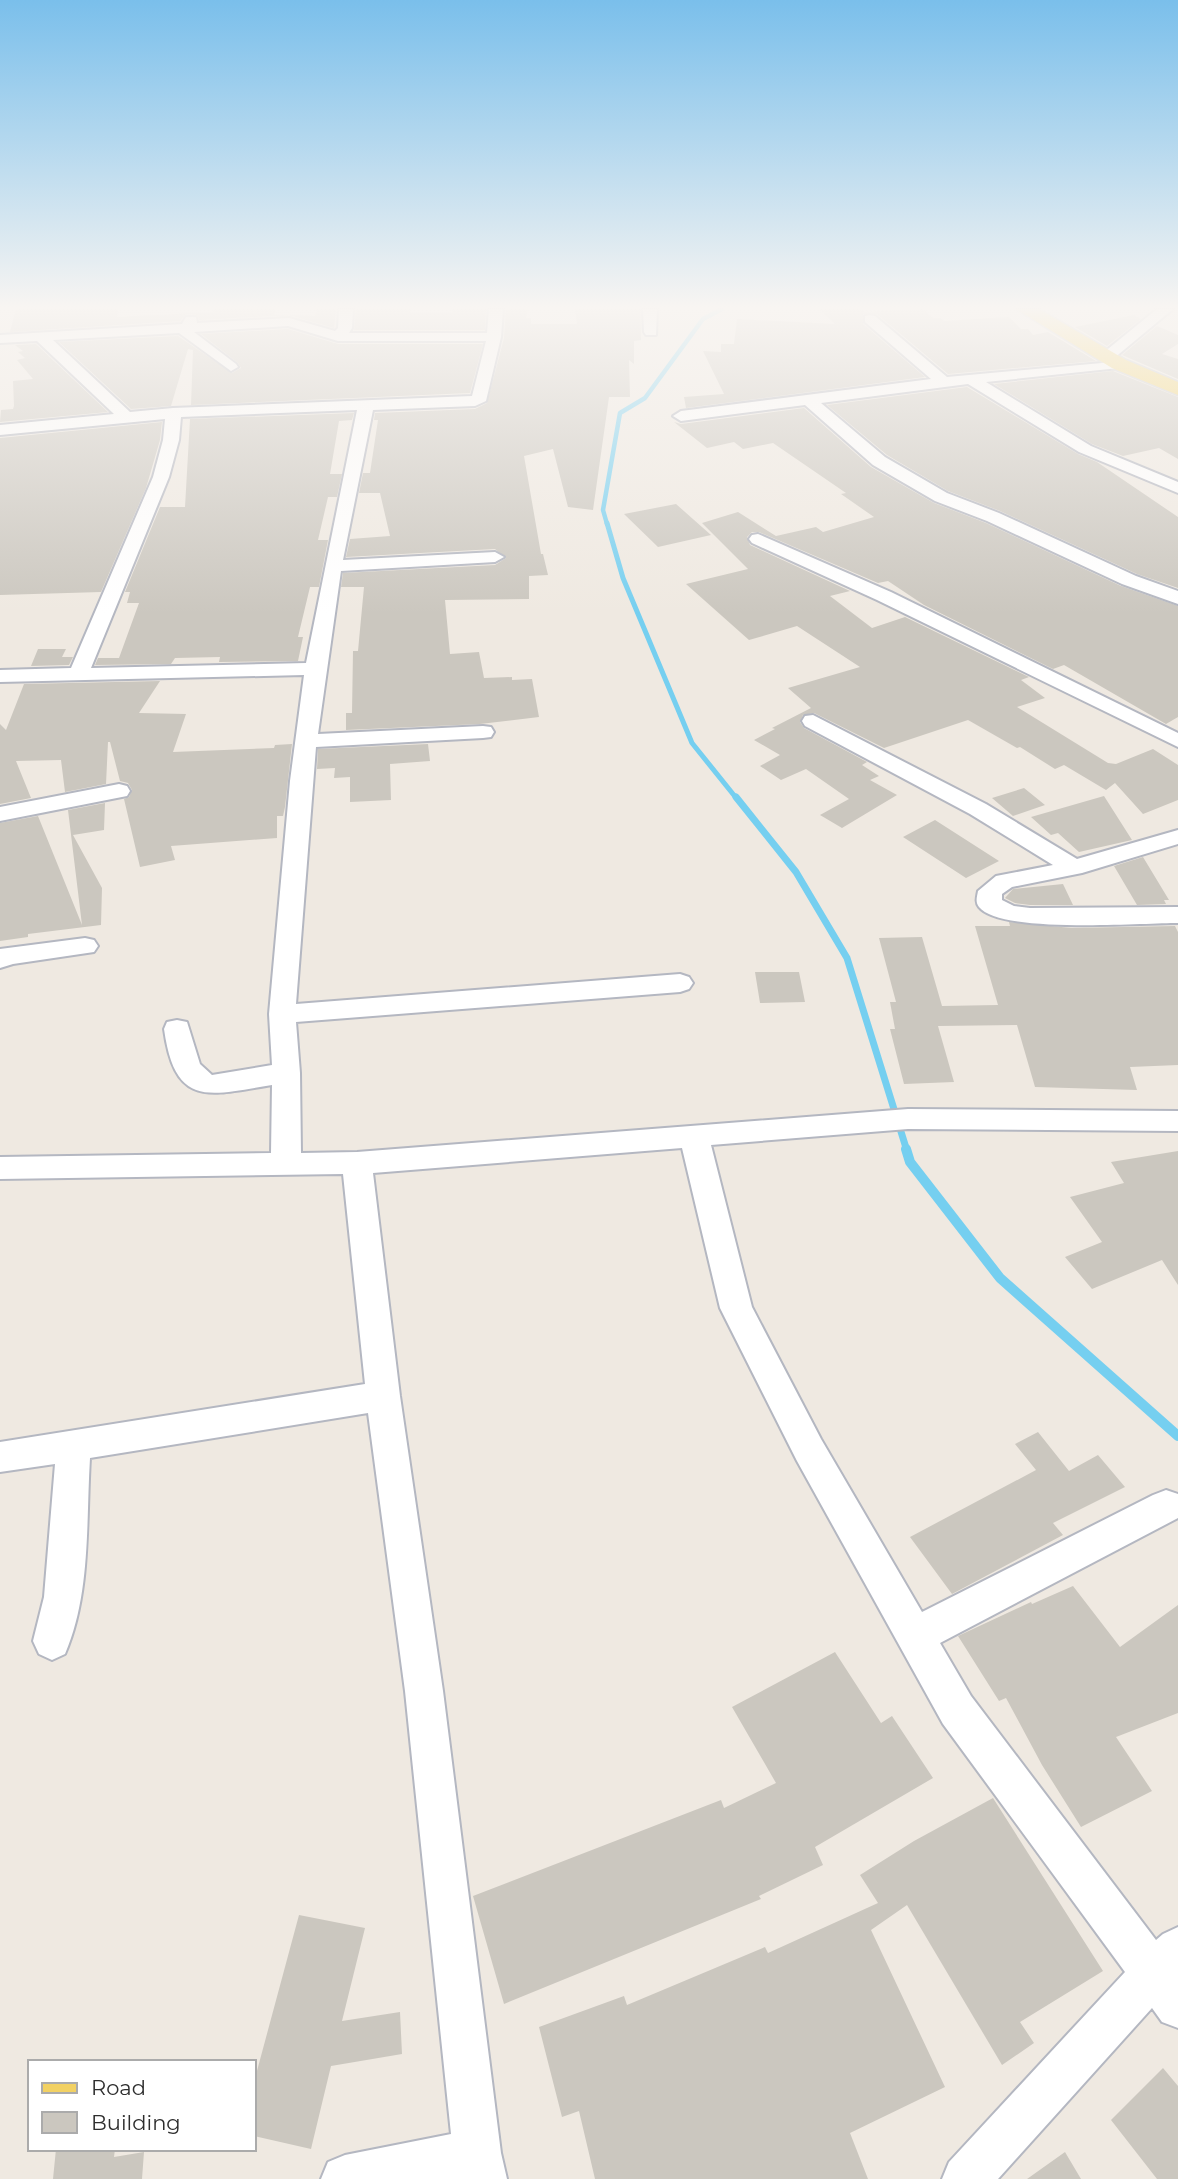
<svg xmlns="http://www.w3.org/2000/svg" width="1178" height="2179" viewBox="0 0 1178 2179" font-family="Montserrat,sans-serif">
<rect width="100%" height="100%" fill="#efe9e1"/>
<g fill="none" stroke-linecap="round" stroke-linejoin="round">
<path stroke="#75cff0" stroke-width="4.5" d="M607 524 603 510 620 413 645 398 703 319 722 309"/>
<path stroke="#75cff0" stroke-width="5" d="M607 523 623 578 692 743 737 799"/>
<path stroke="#75cff0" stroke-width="7" d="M736 797 796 872 847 958 907 1151"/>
<path stroke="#75cff0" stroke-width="10" d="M906 1149 910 1162 1000 1278 1178 1436"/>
</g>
<path fill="#cbc7bf" d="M16 309H118L117 317 213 312 214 309H276L274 315H289L199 320 198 315 186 314 180 321 10 332Z
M317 309H336L334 328 289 315 315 316Z
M356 309H410V312L452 313V309H486L485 330H354Z
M506 309H528L526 318H531V324H577L575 309H640L641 340 634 341V364L629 360 630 397H609L593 510 568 507 553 449 524 456 541 554H543L548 575 529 576V599L445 600 450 654 479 652 484 678 512 677V680L532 679 539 717 480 724 346 730V713H352L353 651H358L364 587H341L343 573 495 565 506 558 495 549 346 557 350 539 390 536 380 493H359L363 473H370L378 420H374L375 413 475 409 487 403 504 338Z
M819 309H860L864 312 923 309 933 318H940L944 321 1009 317 1021 329H1028L1033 335 1048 332 1096 361 948 374 877 314 869 312 863 314V324L925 377 686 408 684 397 724 394 703 351 721 352V344H734L737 319 835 324Z
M1134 315 1141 319 1107 346 1075 327Z
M1157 326 1178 335V344L1162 354 1178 359V379L1122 355Z
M288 329 338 344H483L470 393 191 405 193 350 188 349 171 406 131 409 59 342 178 336 232 373 241 368 238 363 201 334Z
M36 344 108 412 0 422 1 410 13 409 14 406 13 381 33 379 17 360 25 358 18 352 23 351 15 345Z
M1113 371 1178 397V459L1159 448 1123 456 1092 444 994 384Z
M967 387 1078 454 1097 462 1178 517V588L1137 574 1000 511 948 491 887 455 827 405Z
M804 408 871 467 934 503 986 523 1121 586 1178 606V717L1166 724 1064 665 1053 669 924 605 888 581 878 583 759 532H752L747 537 750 545 850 591 830 596 872 628 905 617 1029 677 1021 680 1045 698 1017 707 1108 763 1116 764 1153 749 1178 765V800L1143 814 1115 783 1106 790 1064 765 1055 769 1020 747 1017 748 968 720 884 748 814 713 803 715 800 722 804 728 867 762 862 765 879 776 870 780 897 795 842 828 820 815 849 799 806 769 781 780 760 766 780 755 754 740 775 729 772 728 811 708 788 688 860 667 797 626 749 640 686 584 748 569 702 523 738 512 776 536 816 527 823 532 874 517 841 494 846 493 773 443 743 449 734 442 707 448 674 422 681 424Z
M354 413 352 420 339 421 330 474H342L337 497H328L318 540H328L319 587H310L298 637H303L298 661 219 662 220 657 175 658 171 664 95 665 98 658H119L139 603H127L130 592H125L160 507H185L190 419Z
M162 422 160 440 146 488 101 592 0 595V438Z
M676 504 711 535 658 547 624 514Z
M38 649H66L62 657H73L69 665 31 666Z
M160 681 139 713 186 714 173 752 274 748 275 745 292 744 285 807 283 816H277V838L171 846 175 860 140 867 124 799 129 797 132 790 128 783 120 781 110 742H108L106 784 65 792 61 760 16 761 31 798 0 804V724L6 730 24 684Z
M428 744 430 761 390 764 391 800 350 802V777L334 778 335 768 317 769 318 749Z
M1024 788 1045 805 1013 816 992 798Z
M1104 796 1132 840 1079 852 1058 833 1051 835 1031 817Z
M105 803 104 830 73 835 102 888 101 925 28 934V937L0 941V823L38 816 82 925 68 810Z
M935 820 999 861 966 878 903 837Z
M1143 857 1169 900H1164L1166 904 1137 905 1114 866Z
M1063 884 1073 905H1030L1015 903 1005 898 1013 889Z
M1009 922 1072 928 1175 926 1178 932V1065L1130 1067 1137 1090 1035 1087 1017 1025 938 1026 954 1082 904 1084 890 1029H895L890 1002H896L879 938 922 937 942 1006 998 1005 975 926H1010Z
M755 972H799L805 1002 760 1003Z
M1178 1151V1285L1162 1260 1092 1289 1065 1257 1102 1242 1070 1197 1124 1183 1111 1162Z
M1038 1432 1069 1471 1098 1455 1125 1487 1053 1523 1063 1535 952 1594 910 1537 1036 1470 1015 1444Z
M1073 1586 1120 1647 1178 1605V1713L1116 1737 1152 1791 1081 1827 1042 1765 1006 1698 999 1701 958 1636 1031 1602 1032 1604Z
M835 1652 881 1723 892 1716 933 1778 815 1847 823 1865 759 1896 761 1899 504 2004 473 1896 721 1800 724 1808 776 1783 732 1707Z
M993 1798 1103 1971 1020 2022 1034 2043 1002 2065 907 1905 871 1930 945 2087 850 2133 868 2179H595L579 2111 562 2117 539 2027 624 1996 627 2005 765 1947 768 1953 878 1903 860 1875 914 1841Z
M299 1915 365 1928 342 2021 400 2012 402 2054 331 2066 311 2149 254 2136V2082Z
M1163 2068 1178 2086V2179H1157L1111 2120Z
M56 2149H115L114 2157 144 2152 142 2179H53Z
M1065 2152 1081 2179H1027Z"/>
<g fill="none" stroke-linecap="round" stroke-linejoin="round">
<g stroke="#b4b7c1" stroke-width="4">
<path id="minor" d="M339 309H353L352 328 349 333H487L489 309H503L501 337 486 401 475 406 373 410 343 560 495 552 504 557 495 562 341 571 318 734 483 726 491 727 494 732 491 737 483 738 316 747 296 1004 680 974 689 977 693 983 689 989 680 992 296 1022 300 1073 301 1153 357 1152 908 1109 1178 1111V1131L908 1129 711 1145 752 1307 821 1439 922 1612 1153 1495 1166 1490 1178 1494V1518L940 1643 971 1696 1156 1940 1163 1934 1178 1927V2028L1162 2022 1152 2008 998 2179H942L949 2162 1125 1972 943 1724 797 1461 720 1308 682 1148 373 1173 400 1396 443 1691 501 2153 507 2179H321L328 2162 345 2155 451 2134 405 1691 368 1413 90 1458C86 1522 91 1594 65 1654L52 1660 39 1654 33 1641 44 1597 55 1464 0 1472V1442L365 1384 343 1174 0 1179V1157L271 1153 272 1085C209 1095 175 1109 164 1029L167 1022 177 1020 187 1022 200 1064 212 1075 272 1065 269 1014 290 781 304 675 0 682V670L71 668 153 477 163 440 165 419 0 435V425L114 414 37 341 0 343V335L182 324 186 317H196L197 323 289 318 335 331 338 328ZM288 326 338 341H486L472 396 173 408 130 412 53 340 179 333 231 371 238 367 236 364 194 332ZM357 410 306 663 91 668 169 477 179 440 181 417Z
M643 309H657L656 335H646L644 332Z
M1157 309H1173L1113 359H1103L1101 356 1103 353Z
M870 315 875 316 947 377 1124 361 1126 364 1124 367 1119 368 986 382 1091 446 1178 482V493L1079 452 968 384 821 403 885 457 947 493 999 513 1136 576 1178 591V604L1122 584 987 521 935 501 873 465 805 405 681 421 673 416 681 411 931 379 865 322V316Z
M758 534 891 592 1178 733V747L877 600 752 543 749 539 752 535Z
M813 715 986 804 1077 859 1178 830V844L1082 873 1012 887 1002 894V900L1014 906 1030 908 1178 907V923C1141 923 1000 934 979 907 975 902 977 897 978 891L996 876 1053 865 970 814 805 726 802 721 805 716Z
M119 784 127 786 130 791 127 796 0 821V807Z
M85 938 94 940 98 946 94 952 13 964 0 968V949Z"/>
</g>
<g stroke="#c9c9c9" stroke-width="3">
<path id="major" d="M1016 309H1039L1126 360 1178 382V395L1112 368Z"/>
</g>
<use href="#minor" fill="#fff" fill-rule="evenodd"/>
<use href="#major" fill="#f2d163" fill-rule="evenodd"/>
</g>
<linearGradient id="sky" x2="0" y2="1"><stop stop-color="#7abfeb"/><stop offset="0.5" stop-color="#f8f5f2"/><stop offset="1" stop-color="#f8f5f2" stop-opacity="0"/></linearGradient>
<rect width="1178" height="614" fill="url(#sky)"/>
<rect x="28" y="2060" width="228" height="91" fill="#ffffff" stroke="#ababab" stroke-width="2"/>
<rect x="42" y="2083" width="35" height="10" fill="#f2d163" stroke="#ababab" stroke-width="2"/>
<text x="91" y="2095" font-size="21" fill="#2e2e2e">Road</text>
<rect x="42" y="2112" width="35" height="21" fill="#cbc7bf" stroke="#ababab" stroke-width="2"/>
<text x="91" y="2130" font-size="21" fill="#2e2e2e">Building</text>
</svg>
